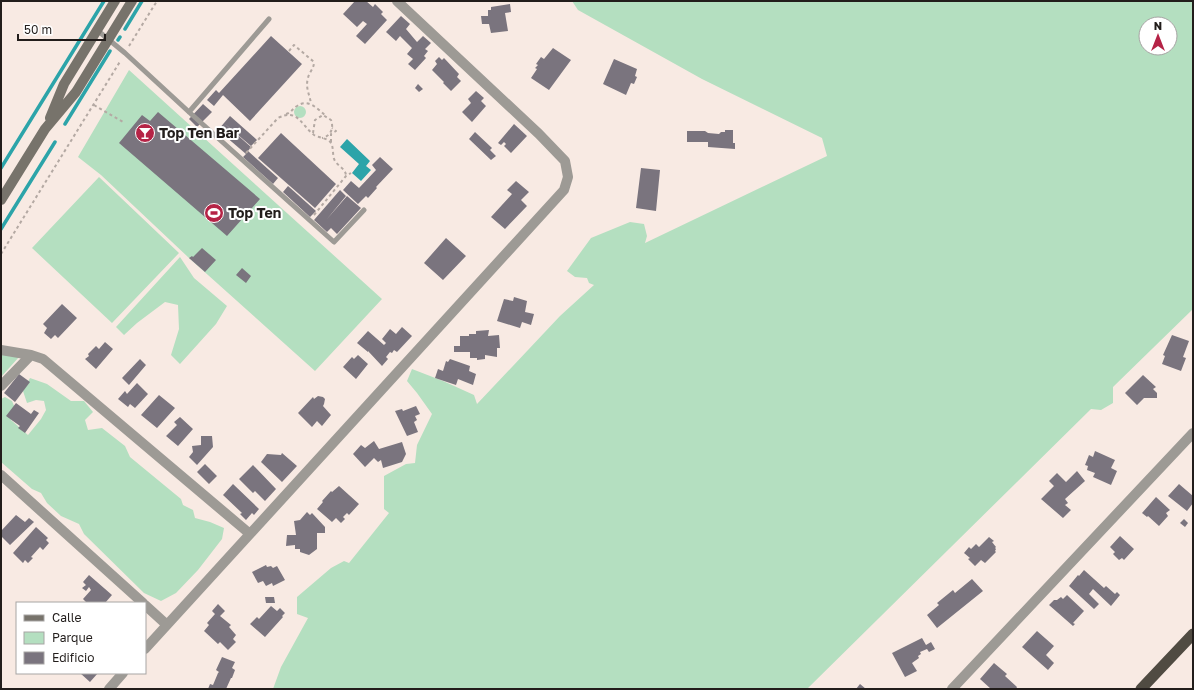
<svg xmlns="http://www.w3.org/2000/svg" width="1194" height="690" viewBox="0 0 1194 690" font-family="'Golos Text',sans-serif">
<rect width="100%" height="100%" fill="#f8eae3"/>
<path fill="#b4dfc0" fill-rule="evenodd" d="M572 1H1193V309L1113 387V403L1101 410 1091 409 807 689H273L281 667 308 618 297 614V597L331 568 344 561 349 563 389 513 384 509V476L406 464 415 463 417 445 432 414 417 393 407 381 412 369 443 381 474 395 477 404 560 316 594 285 589 283 587 278 575 277 567 271 591 238 630 222 644 224 647 236 645 243 827 156 822 138 702 79 578 10ZM1146 24H1170V48H1146Z
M129 70 382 299 315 371 189 258 101 175 78 157Z
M294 112a6 6 0 1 1 12 0a6 6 0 1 1-12 0Z
M99 177 179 253 112 323 32 248Z
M180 257 194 278 227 306 216 324 180 364 171 355 179 329 178 305 165 302 137 323 124 335 116 327Z
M1 354 19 357 1 377Z
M30 378 47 384 71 401H84L93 412 85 420 88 430 102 428 125 446 130 457 181 499 183 505 193 510 195 518 210 522 224 528 222 539 198 570 176 593 161 601 144 593 84 534 79 524 61 516 47 503 41 493 32 489 1 462V399L5 397 12 401 15 408 11 420 28 435 41 419 46 410 44 401 36 400 27 403 23 391Z"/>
<path fill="#2ca4a9" d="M347 139 370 161 366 166 371 170 361 181 352 173 359 164 340 147Z"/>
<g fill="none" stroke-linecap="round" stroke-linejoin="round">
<path stroke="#2ca4a9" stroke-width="3.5" d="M125 29 142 1
M118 40 120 37
M65 124 110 51
M1 168 104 1
M1 229 55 142"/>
</g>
<path fill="#7a747e" d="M355 1H366L373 7 375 4 383 12 381 14 387 20 365 44 356 36 367 24 363 21 357 27 343 14Z
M510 4 511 12 505 13 508 31 491 33 489 24H482L481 16H488V10H491V7Z
M401 16 410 24 406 29 417 42 423 36 431 43 425 49 428 51 424 56 426 58 415 70 408 64 413 59 407 54 412 48 400 36 396 41 386 32Z
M271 36 302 64 250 121 223 95 214 106 207 100 216 90 219 93Z
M553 48 571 60 549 90 531 78 537 69 535 68 538 65 536 64 541 57 544 59Z
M439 57 442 60 444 58 459 74 457 77 461 81 451 91 443 83 444 82 432 70 437 64 435 61Z
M614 59 637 69 635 76 637 77 634 84 631 83 626 95 603 84Z
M418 84 423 89 419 92 415 88Z
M476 91 484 98 481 101 486 106 472 122 462 112 471 103 468 99Z
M203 104 212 112 197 127 189 119Z
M158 112 260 199 227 236 119 143 142 115 150 121Z
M230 116 257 140 251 146 224 123Z
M224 123 251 147 248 151 278 178 273 184 243 157 246 154 218 130Z
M514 124 527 136 511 153 504 146 506 144 504 142 501 145 498 143Z
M725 130H733V143H735V149L708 147V142H687V131H705L708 133 719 134 721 132H725Z
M475 132 492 148 490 150 496 156 491 160 469 139Z
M281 133 336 184 315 208 258 158Z
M380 157 393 169 376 187 377 188 368 198 366 196 358 204 343 190 351 181 359 188 376 170 372 165Z
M641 168 660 170 656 211 636 208Z
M516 181 529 192 521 200 527 206 505 229 491 217 512 194 507 190Z
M288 186 316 211 310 217 283 192Z
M340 190 346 196 327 219 347 196 361 208 337 234 331 228 327 232 314 220Z
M446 238 466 256 443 280 424 263Z
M202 248 216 260 205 272 189 258 192 256 193 257Z
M242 268 251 276 246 283 236 275Z
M514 297 527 301 525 312 534 314 531 325 522 322 520 328 497 321 504 299 513 301Z
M62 304 77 318 58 338 55 335 51 339 44 333 47 328 43 324Z
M402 327 412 336 397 352 394 350 392 353 390 352 386 357 388 359 382 366 368 351V352L357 343 368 331 384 345 386 343 382 339 390 329 396 334Z
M489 330 488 336 499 335 500 348H497V357L485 355V359L477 360V358H470V352H454V346H460V336H469V334H476V331Z
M1172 335 1189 341 1183 357 1186 358 1181 371 1162 364 1165 356 1163 355Z
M105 342 113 349 96 369 85 359 89 356 88 354 96 346 99 349Z
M358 355 368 364 356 379 343 367 352 357 354 359Z
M140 359 146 365 129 385 122 378Z
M450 359 470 366 469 371 476 374 473 385 458 379 456 385 435 378 438 369 443 371 446 361 448 362Z
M19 374 30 382 15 402 4 393Z
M1143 375 1156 387 1153 389 1157 393V398H1144L1137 405 1125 393Z
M137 383 148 394 135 408 130 404 128 407 118 399 125 391 127 394Z
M159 395 175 408 157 428 141 415Z
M318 396 323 397 325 399 324 404 323 406 331 415 322 426 317 421 312 427 298 413 313 397 314 399Z
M16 403 31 414 34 410 39 413 25 433 18 428 20 426 6 416Z
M416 406 420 414 415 416 417 420 414 422 418 432 407 436 395 411 402 409 403 411Z
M180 417 193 429 178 446 166 436 177 425 174 422Z
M201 436H212L213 447 197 465 189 457 193 452 192 446 201 445Z
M374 441 379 449 402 442 406 454 402 462 383 468 381 460 378 462 374 458 365 467 353 454 361 445 365 448Z
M1095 451 1115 460 1111 468 1117 471 1111 485 1093 477 1095 473 1087 470 1088 466 1085 465 1089 455 1093 457Z
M282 453 297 466 282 482 261 462 267 454 281 455Z
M205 464 217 476 209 484 197 472Z
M253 465 276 489 265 501 255 491 253 493 239 479Z
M1077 471 1085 481 1065 499 1068 503 1065 505 1071 510 1063 518 1041 499 1054 486 1049 481 1057 473 1066 482Z
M233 484 259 509 254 515 252 513 246 520 240 514 242 513 223 495Z
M1179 484 1193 496V503L1187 511 1168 496Z
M339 486 359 504 349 515 347 513 343 517 345 519 341 523 336 518 332 522 317 509 323 502 322 501 331 491 332 492Z
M1156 497 1170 510 1166 513 1168 516 1159 526 1148 516 1147 517 1142 513Z
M307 512 310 515 312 513 325 527V533H317V549L309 555 300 552V549H295V545L286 546 287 535H296L294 521 300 520Z
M16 515 25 522 29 518 34 522 10 545 1 536V531Z
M1184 519 1188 523 1185 527 1180 523Z
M36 527 48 538 46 540 49 543 43 550 40 547 31 557 33 558 28 563 25 560 23 563 13 553Z
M1120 536 1134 549 1124 560 1122 558 1119 560 1113 554 1115 552 1110 547Z
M989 537 994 541 992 542 996 547 995 548 996 549 995 551 996 552 985 563 981 560 975 566 968 559 970 558 964 553 969 547 971 549 976 544 979 547Z
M266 565 267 567 271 566 273 568 277 566 285 580 273 586 272 583 266 586 263 581 258 583 252 572Z
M1084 570 1104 588 1106 586 1115 594 1117 592 1120 595 1111 606 1093 589 1089 594 1099 604 1094 609 1069 586 1078 575 1079 576Z
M89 575 112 595 105 603H87L83 599 91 590 89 587 86 591 82 588 86 585 83 582Z
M972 579 983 591 937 628 927 615 939 605 937 603 953 590 955 593Z
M1067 595 1084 611 1073 623 1075 624 1073 626 1049 605 1054 600H1057L1061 597 1063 599Z
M265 597H274L275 603H266Z
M218 604 225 611 220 616 231 625 229 627 236 635 233 639 236 642 228 650 220 642 218 644 204 631 209 625 207 623 215 614 212 611Z
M271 606 277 611 280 608 285 613 282 616 283 617 265 637 250 624 257 617 259 619Z
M1037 631 1054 646 1046 655 1054 663 1048 670 1022 647Z
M922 638 926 645 931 642 935 649 929 652 927 649 920 652 921 654 918 656 919 658 912 663 917 671 905 677 892 653Z
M222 657 235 662 232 668 235 670 232 678H231L226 689H208L210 684 213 685 218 673 219 672 216 670Z
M994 663 1007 674 1005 676 1017 687 1016 689H991L980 679Z
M80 673H98L90 682Z
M860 684 866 689H856Z"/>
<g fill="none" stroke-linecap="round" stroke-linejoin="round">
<path stroke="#b4a9a3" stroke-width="2" stroke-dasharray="3 3" stroke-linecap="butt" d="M129 46 157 1
M289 51 294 45 314 62C314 69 309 72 308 78 305 88 310 95 311 104
M94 105 123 122
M286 114C291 113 292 109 297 106 308 98 318 109 326 116
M313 133 315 120 323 115 331 120C334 128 331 136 322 138
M331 142V134L336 131 332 128
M246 153 278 118C298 108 301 125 314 135 319 138 328 138 331 143 334 148 332 156 335 161 339 167 346 169 346 176
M314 215 346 176 351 173
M1 254 121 60"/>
<path stroke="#9d9a95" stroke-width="5" d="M97 30 125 53 189 112 334 242 364 210
M189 112 269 19"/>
<path stroke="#9d9a95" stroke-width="10" d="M1 350 31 355 43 359 250 534
M1 386 31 355
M1 475 143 603
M145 605 167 625
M145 649 564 190 568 177 565 161 539 134 397 1
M109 689 123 673
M952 689 1193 433"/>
<path stroke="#77736b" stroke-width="10" d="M50 118 64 84 115 1
M1 200 45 129 76 92 132 1"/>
<path stroke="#504b42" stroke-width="11" d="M1141 689 1193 634"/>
</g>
<defs>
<g id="bar-disc" transform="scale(1)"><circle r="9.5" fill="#b52346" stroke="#fff"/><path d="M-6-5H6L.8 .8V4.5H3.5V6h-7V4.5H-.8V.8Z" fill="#fff"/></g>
<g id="stadium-disc" transform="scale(1)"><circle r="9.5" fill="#b52346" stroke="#fff"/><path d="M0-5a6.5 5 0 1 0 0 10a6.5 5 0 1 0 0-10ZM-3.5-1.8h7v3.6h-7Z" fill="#fff"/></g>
</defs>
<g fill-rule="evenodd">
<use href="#bar-disc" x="145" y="133"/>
<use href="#stadium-disc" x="214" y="213"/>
</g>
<g text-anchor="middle" stroke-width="4" stroke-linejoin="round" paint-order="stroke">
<g font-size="14" font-weight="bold" fill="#221d1b" stroke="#fff" text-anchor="start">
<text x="159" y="138">Top Ten Bar</text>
<text x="228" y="218">Top Ten</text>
</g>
</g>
<rect width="1194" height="690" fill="none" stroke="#221d1b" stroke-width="4"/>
<rect x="16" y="602" width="130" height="72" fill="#ffffff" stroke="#a7a5a4"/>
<rect x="24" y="615" width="20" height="6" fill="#77736b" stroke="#a7a5a4"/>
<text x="52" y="622" font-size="12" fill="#221d1b">Calle</text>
<rect x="24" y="632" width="20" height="12" fill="#b4dfc0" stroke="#a7a5a4"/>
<text x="52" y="642" font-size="12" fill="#221d1b">Parque</text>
<rect x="24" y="652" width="20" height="12" fill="#7a747e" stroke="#a7a5a4"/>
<text x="52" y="662" font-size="12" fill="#221d1b">Edificio</text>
<g transform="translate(1158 36)"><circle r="19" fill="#ffffff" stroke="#a7a5a4"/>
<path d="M0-3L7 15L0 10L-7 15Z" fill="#b52346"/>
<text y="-6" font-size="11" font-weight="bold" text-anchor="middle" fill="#221d1b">N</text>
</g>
<path d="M18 34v6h87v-6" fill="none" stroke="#221d1b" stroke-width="2"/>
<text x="24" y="34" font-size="12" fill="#221d1b" stroke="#ffffff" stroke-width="3" paint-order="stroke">50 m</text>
</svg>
